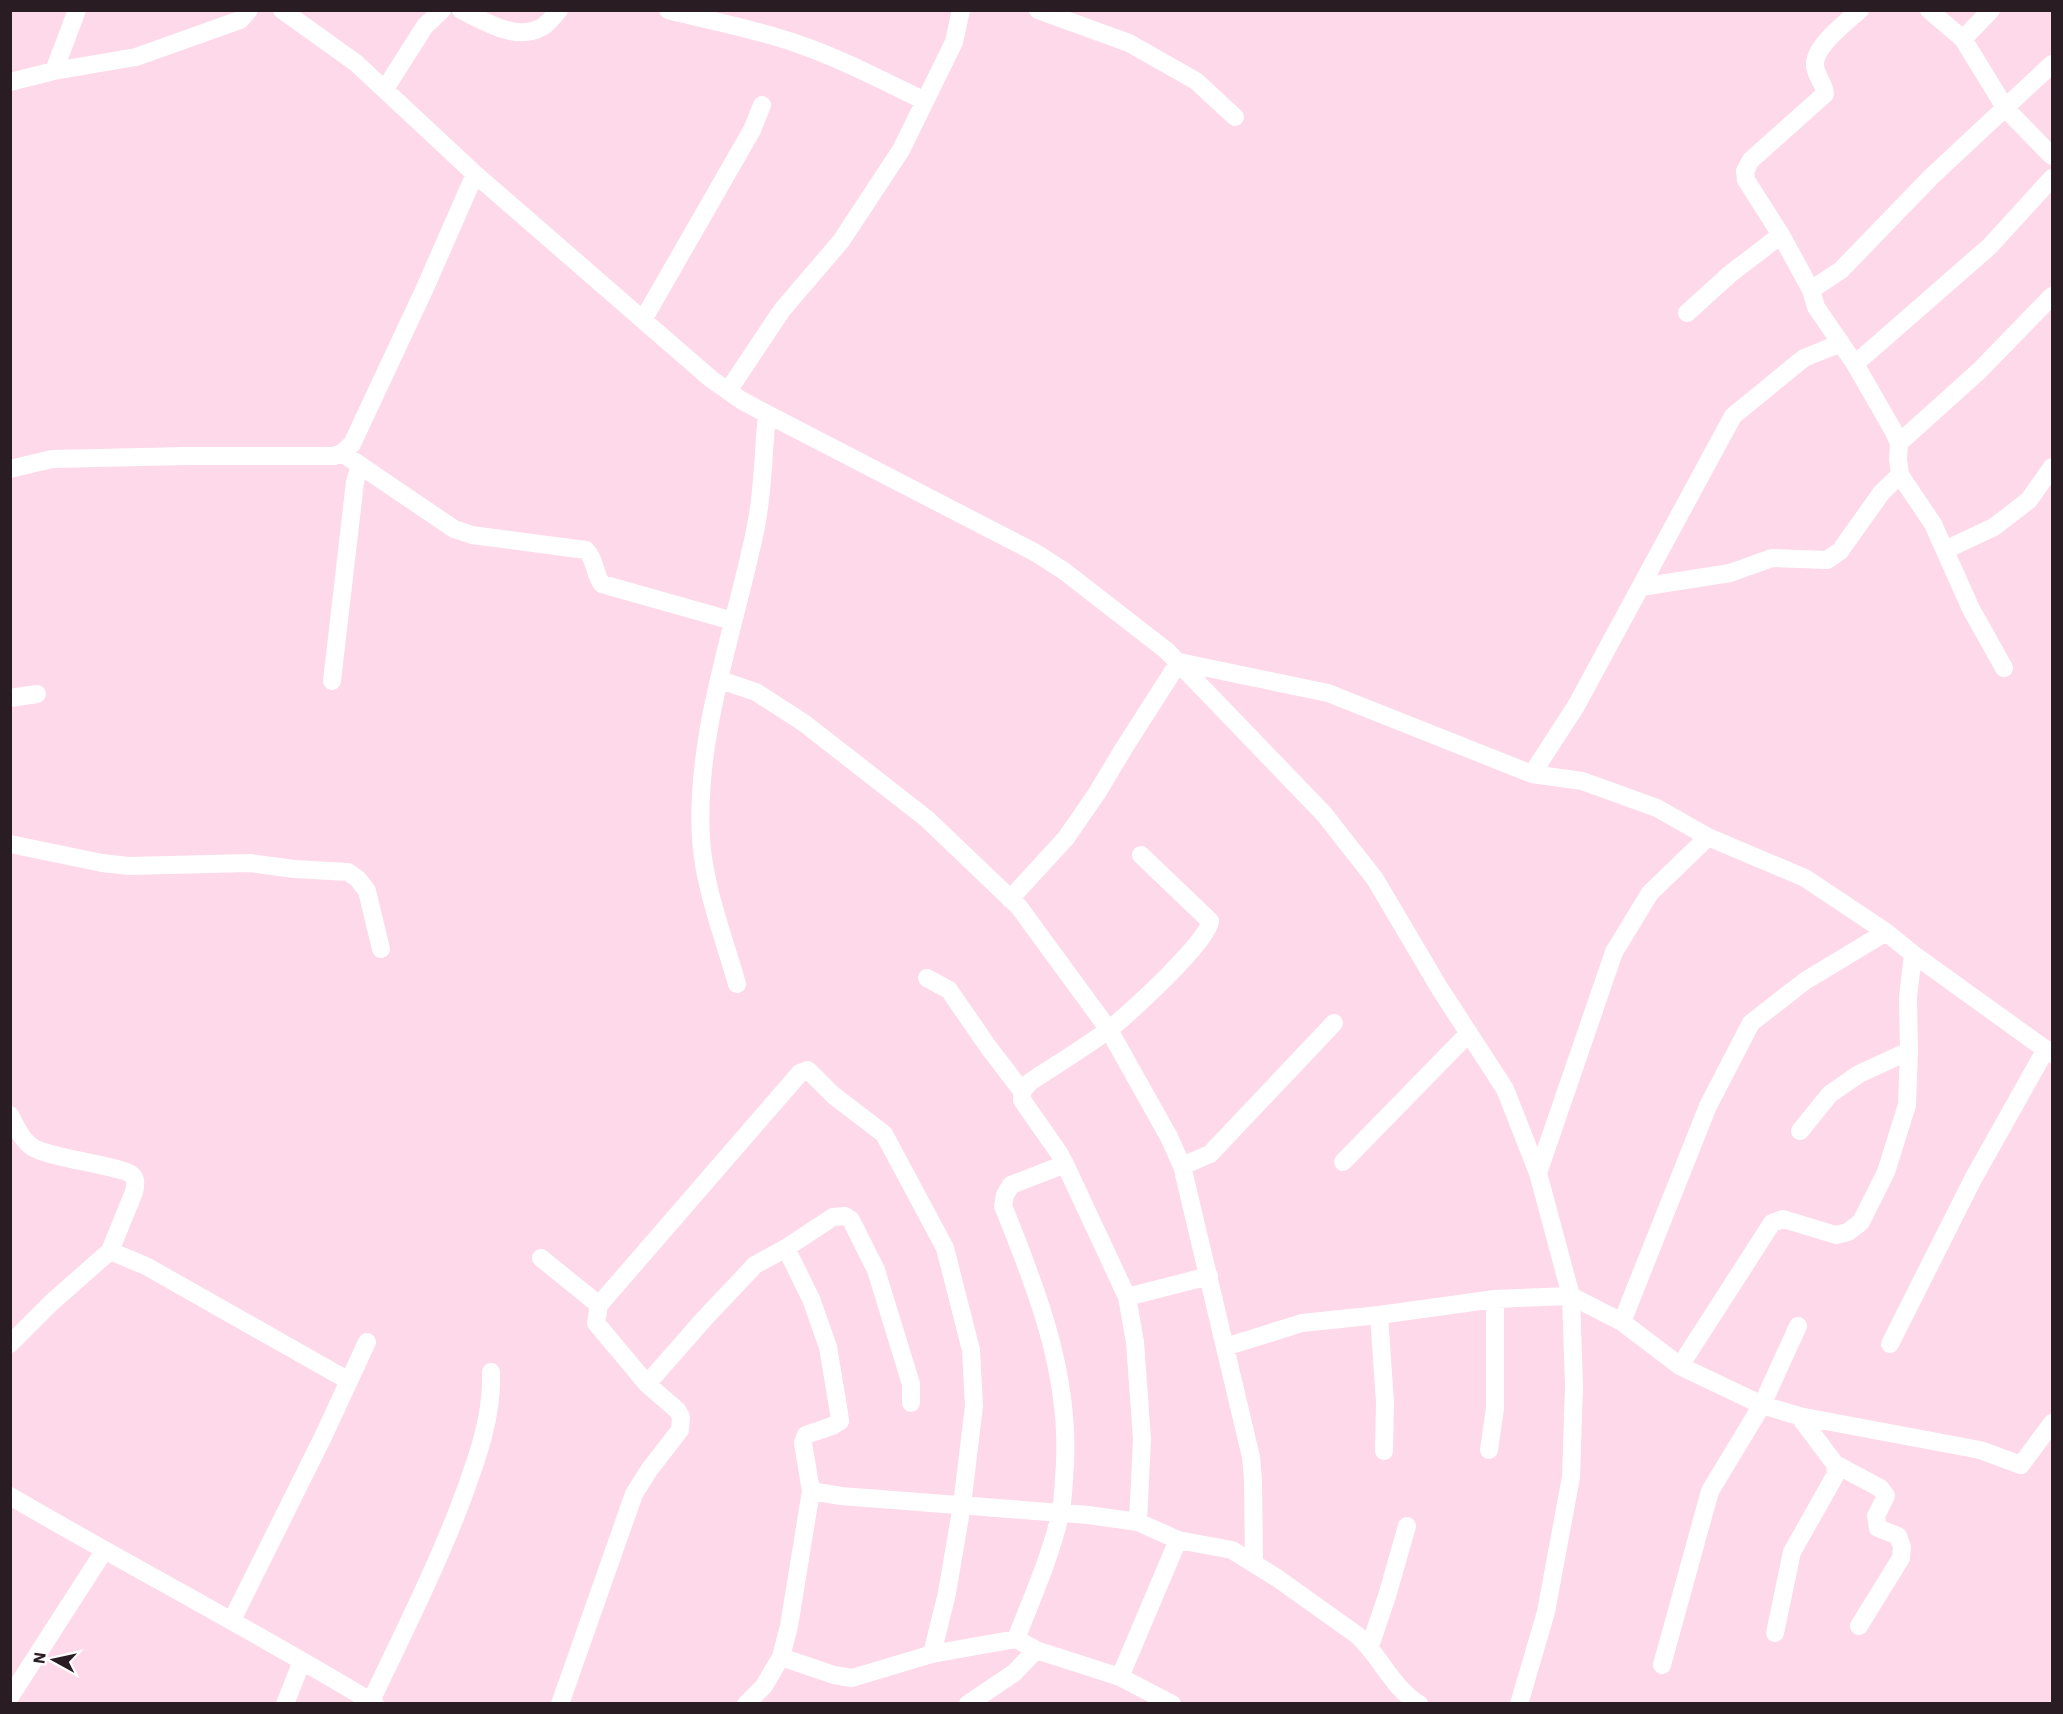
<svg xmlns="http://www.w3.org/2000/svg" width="2063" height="1714" viewBox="0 0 2063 1714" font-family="'IBM Plex Sans',sans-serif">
<rect width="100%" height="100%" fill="#fdd9e9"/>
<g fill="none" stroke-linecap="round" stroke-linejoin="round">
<path stroke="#fff" stroke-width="18" d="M282 10 356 63 475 174 711 379 741 400 767 414 1036 553 1064 571 1167 651 1324 814 1375 879 1440 989 1505 1089 1538 1173 1571 1296 1574 1386 1571 1477 1546 1612 1519 1704
M461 10C484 21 516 42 542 27 548 24 554 16 559 10
M668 10C711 21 756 29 798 44 842 59 883 81 925 101
M1038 10 1129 43 1196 81 1235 117
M1929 10 1963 39 2006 109 2052 156
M1963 39 1991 10
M54 71 77 10
M10 82 54 71 136 57 240 20 249 10
M385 89 425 26 442 10
M1811 290 1781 235 1746 180 1745 171 1751 160 1825 94C1824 83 1816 76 1815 66 1813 47 1846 22 1860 10
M1687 313 1730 274 1781 235
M643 320 752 130 762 105
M1855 364 1990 246 2052 178
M728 391 782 310 841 241 901 150 954 42 961 10
M1899 443 1979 371 2052 296
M342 453 454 529 472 535 586 550C596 560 594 574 602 584L733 621
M10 469 52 459 186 456H334L342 453 352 444 425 288 475 174
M1900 475 1933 524 1971 609 2004 668
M1945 550 1994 527 2029 500 2052 467
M1641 587 1730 573 1772 558 1827 560 1840 551 1882 492 1900 475 1898 459 1899 443 1893 430 1855 364 1816 307 1811 290 1841 270 1931 177 2052 64
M720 680 756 692 804 723 927 819 1019 907 1109 1030 1169 1137 1182 1166 1251 1457 1253 1480 1254 1562
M332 681 355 482 360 465
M10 698 37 694
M1532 774 1576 706 1733 416 1804 358 1841 343
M10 844 102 863 129 866 250 863 294 869 348 872 358 879 367 891 381 949
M1010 899 1066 838 1097 793 1124 748 1179 662 1328 693 1532 774 1582 781 1657 808 1708 837 1805 878 1886 932 1913 954 2052 1054
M927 978 949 990 989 1048 1022 1091
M737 984C724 938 704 887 701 839 695 737 733 634 754 536 763 496 763 454 767 414
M10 1115C17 1128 23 1144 38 1150 55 1158 124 1167 132 1175 137 1180 135 1186 134 1192L110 1251 51 1303 10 1344
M1800 1131 1830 1094 1859 1074 1909 1051
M1343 1162 1469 1033
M1065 1164 1127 1297 1135 1342 1142 1439 1138 1522
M1182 1166 1210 1154 1334 1023
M1538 1173 1614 952 1650 893 1708 837
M786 1248 811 1299 828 1347 839 1413 840 1421 832 1426 806 1435 803 1443 811 1491
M110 1251 146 1266 349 1381
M541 1258 599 1305
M1127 1297 1209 1276
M1379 1315 1385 1403 1384 1451
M1622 1322 1708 1106 1751 1023 1805 981 1886 932
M1890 1344 1973 1179 2046 1049
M1225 1347 1302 1323 1379 1315 1495 1299 1571 1296 1622 1322 1680 1366 1762 1405 1799 1416 1980 1450 2021 1465 2052 1423
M1680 1366 1772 1223 1783 1219 1836 1235 1848 1232 1861 1222 1886 1172 1907 1105 1909 1051 1908 997 1913 954
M647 1384 704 1319 755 1265 786 1248 833 1217 845 1216 851 1220 876 1270 911 1384V1403
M1489 1450 1495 1408V1299
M1835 1464 1880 1488 1886 1496 1876 1516 1878 1528 1898 1536 1902 1547 1901 1558 1859 1626
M10 1496C131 1567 255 1631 375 1704
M232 1620 322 1439 367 1342
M1775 1633 1792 1552 1836 1474 1835 1464 1799 1416
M1016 1639C1032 1598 1050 1558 1060 1515 1063 1503 1063 1491 1064 1479 1073 1383 1039 1294 1003 1206L1005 1195 1011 1185 1065 1164 1059 1153 1022 1100V1091L1030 1082C1056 1065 1082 1049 1107 1031 1125 1018 1212 938 1210 921L1141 855
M1370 1646 1387 1596 1407 1526
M781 1657 834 1675 852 1678 932 1654 1016 1639 1036 1650 1120 1677 1172 1704
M1662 1665 1710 1491 1762 1405 1798 1326
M1120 1677 1178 1540
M10 1697 104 1551
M371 1701C402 1636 434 1572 460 1505 475 1464 493 1418 491 1372
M285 1704 302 1661
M560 1704 634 1494 649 1470 680 1430 681 1417 677 1410 647 1384 596 1323 599 1305 800 1073 808 1070 833 1095 884 1134 945 1248 971 1350 974 1406 962 1505 947 1593 932 1654
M746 1704 764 1686 781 1657 789 1626 811 1491 841 1496 1088 1515 1138 1522 1178 1540 1232 1550 1277 1578 1357 1635C1380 1655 1392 1688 1419 1704
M968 1704 1014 1673 1036 1650"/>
</g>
<rect width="2063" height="1714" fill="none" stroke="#291c22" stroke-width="24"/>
<g transform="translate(54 1660) rotate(278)" stroke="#ffffff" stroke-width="4.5" paint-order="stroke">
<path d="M0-4.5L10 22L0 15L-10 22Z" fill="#291c22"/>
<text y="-9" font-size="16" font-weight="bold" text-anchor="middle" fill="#291c22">N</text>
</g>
</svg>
